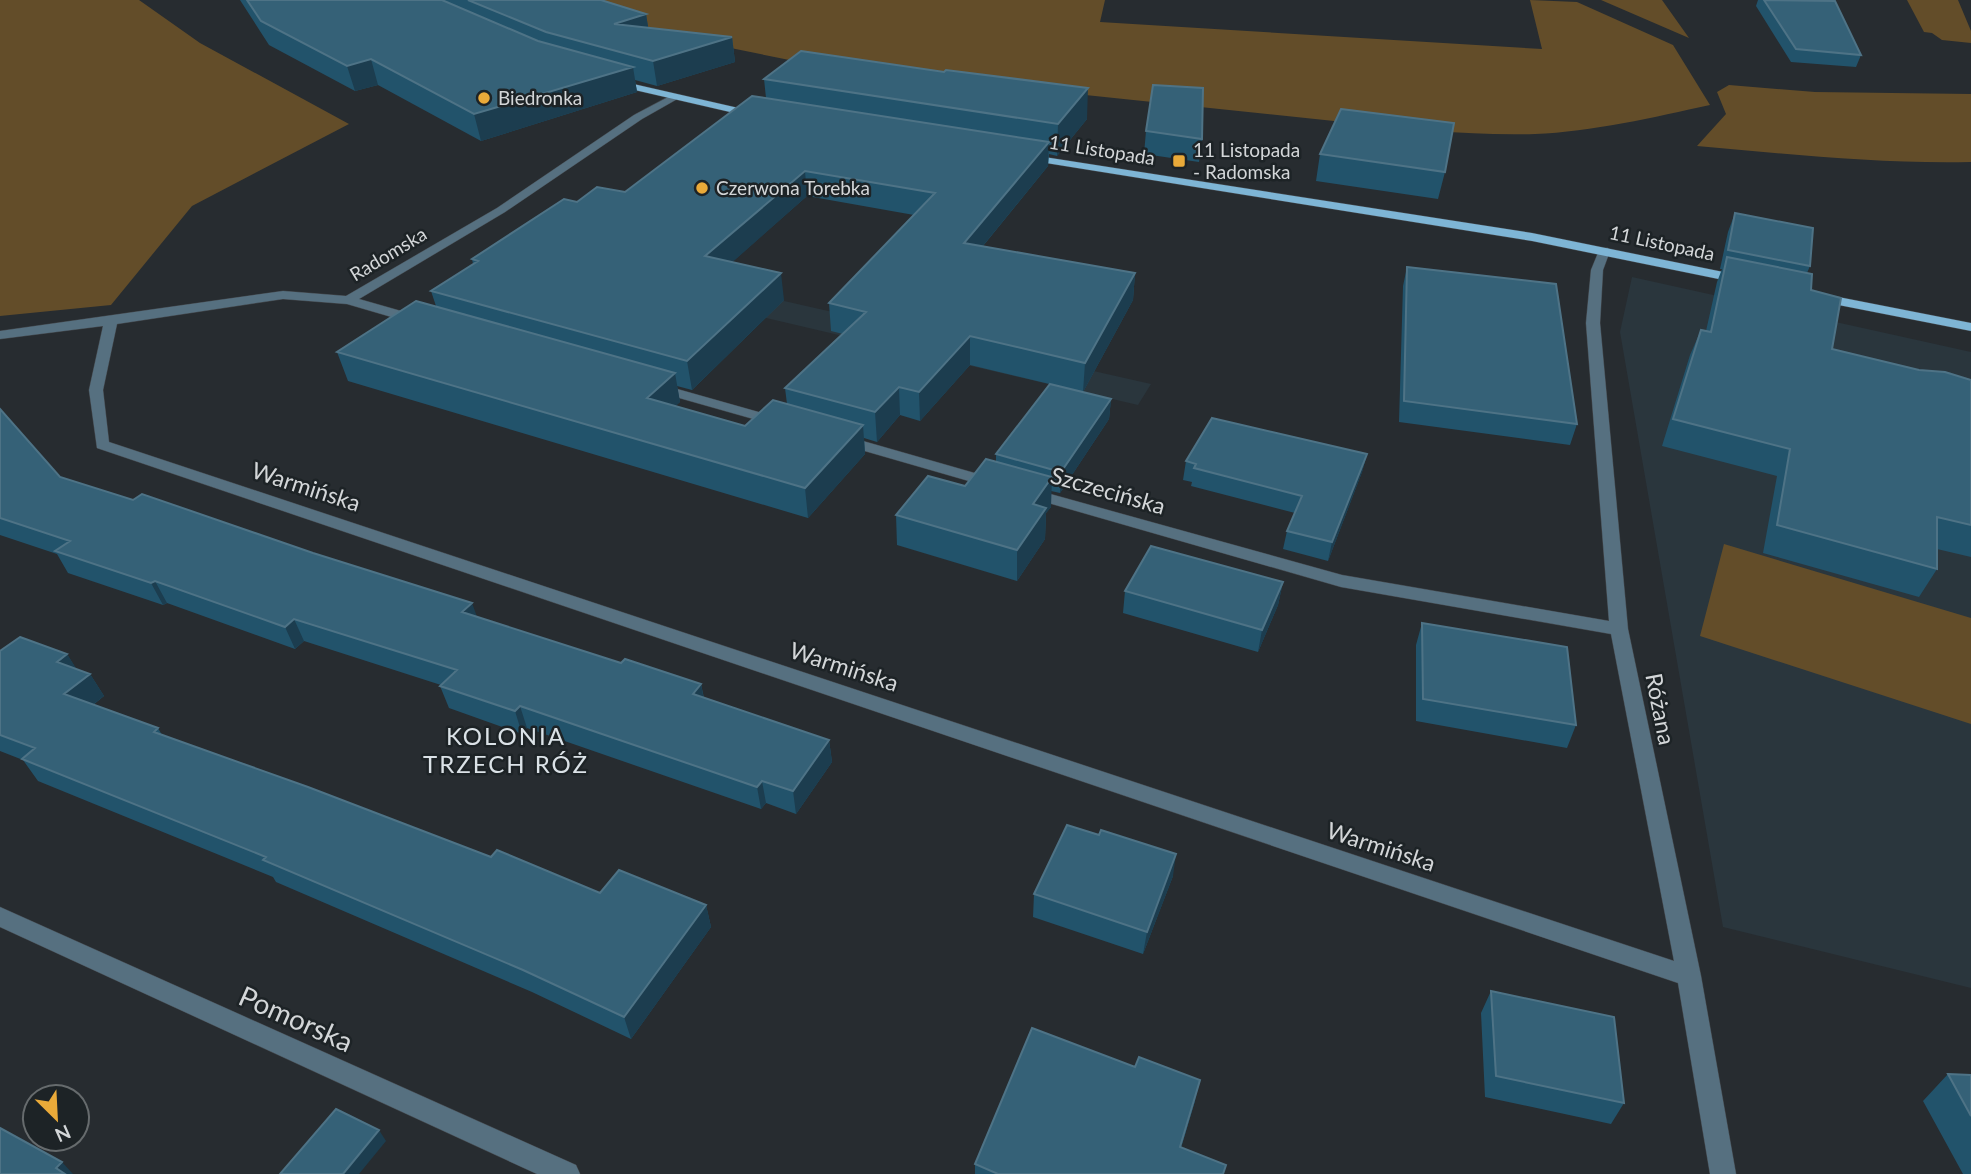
<svg xmlns="http://www.w3.org/2000/svg" width="1971" height="1174" viewBox="0 0 1971 1174" font-family="Lato,sans-serif">
<rect width="100%" height="100%" fill="#272c30"/>
<path fill="#2a363d" d="M1632 277 1971 352V988L1723 927 1620 332Z
M735 290 1151 384 1138 405 715 306Z"/>
<path fill="#634d29" d="M0 0H139L200 43 349 124 192 206 111 305 0 316Z
M569 0H1105L1100 22 1542 49 1530 0 1577 2 1673 45 1710 105C1655 117 1591 132 1535 134 1475 136 1413 129 1353 123L829 68 627 27Z
M1601 0H1662L1689 38Z
M1907 0H1958L1971 31V43L1942 40 1932 33 1924 32Z
M1729 85 1815 92 1971 94V162C1879 164 1788 154 1697 146L1726 114 1717 92Z
M1724 544 1971 618V724L1700 636Z"/>
<g fill="none" stroke-linecap="round" stroke-linejoin="round">
<g stroke="#43474b" stroke-width="1">
<path id="minor" d="M670 96 679 98 642 119 505 212 359 299 422 317V323H412L347 304 283 299 117 324 103 390 109 442 1674 961 1611 634 1341 587 1024 496 1022 493 1024 490H1036L1342 575 1609 621 1586 323 1591 270 1600 248H1608L1610 251 1603 270 1600 323 1628 629 1701 976 1736 1174H1710L1678 983 97 448 89 390 103 326 0 339V331L283 291 346 296 497 208 634 115Z
M656 383 783 419 785 422 778 426 651 390 649 387 651 384Z
M842 435 999 480 1001 483 993 488 837 443 834 440Z
M0 907 576 1165 580 1174H537L0 927Z"/>
</g>
<g stroke="#43474b" stroke-width="1">
<path id="major" d="M616 80 756 112 761 115 756 118 613 85 611 83Z
M1025 154 1532 233 1743 276 1749 280 1743 284 1532 241 1021 159 1020 157Z
M1818 293 1971 323V331L1813 300 1811 297Z"/>
</g>
<use href="#minor" fill="#567080" fill-rule="evenodd"/>
<use href="#major" fill="#7eb5d5" fill-rule="evenodd"/>
</g>
<path fill="#22536b" fill-rule="evenodd" d="M240 0H601L646 14 648 28 732 37 735 62 657 86 635 80 637 92 481 141 378 85 355 91 269 45Z
M1758 0H1825L1861 55 1856 67 1791 62 1756 6Z
M764 79 1087 119 1057 156 1049 154 1048 166 983 246 1135 273 1133 300 1083 392 970 365 920 421 900 415 877 442 864 438 865 454 808 518 348 381 337 352 436 306 431 291 473 264 472 259 577 202 625 192 766 98ZM807 196 914 215 829 303 831 331 843 334 785 388 787 404 745 426 675 406 680 402 677 386 692 390 784 300 732 262Z
M1146 131 1202 139 1199 162 1144 154Z
M1320 154 1445 172 1438 199 1316 181Z
M1735 213 1810 266 1807 273 1811 290 1832 349 1919 370 1971 380V557L1937 549V569L1919 597 1763 553 1777 476 1662 446 1690 355 1701 330 1706 331 1717 282 1722 269H1720L1728 232Z
M1407 267 1577 424 1570 445 1399 422 1403 286Z
M1111 399 1109 419 1060 493 1051 491V507L1046 513 1045 539 1017 581 897 545 896 515 965 486 996 461V454Z
M0 409 60 477 478 617 621 663 701 684 704 698 829 740 832 762 796 814 766 803 761 809 527 728 522 734 449 708 440 686 441 685 304 641 295 649 167 603 163 605 68 573 57 554 0 535Z
M1367 454 1362 472 1328 561 1283 549 1287 531 1295 513 1191 486 1192 482 1183 480 1186 461Z
M1283 582 1278 605 1258 652 1123 613 1125 591Z
M1422 623 1576 725 1567 748 1416 721V645Z
M0 651 67 654 76 669 90 674 104 696 93 705 158 728 162 735 491 857 600 893 706 905 711 927 631 1039 532 992 276 882 273 877 38 781 23 760 0 751Z
M1173 876 1143 954 1033 917 1034 894Z
M1491 991 1624 1103 1611 1124 1485 1097 1481 1013Z
M1948 1074 1971 1075V1174H1963L1923 1101Z
M1195 1101 1181 1148 1223 1174H975V1164Z"/>
<path fill="#1c3d4f" d="M646 14 650 38 614 24Z
M732 37 735 62 657 86 653 61Z
M371 59 378 85 355 91 347 66Z
M633 67 637 92 481 141 474 114Z
M1088 88 1087 119 1057 156 1058 124Z
M1049 142 1048 166 964 269V243Z
M805 171 807 196 709 283 705 256Z
M781 273 784 300 692 390 687 361Z
M1135 273 1133 300 1083 392 1085 363Z
M970 336V365L920 421 919 392Z
M675 373 680 402 653 428 647 398Z
M899 387 900 415 877 442 875 412Z
M1111 399 1109 419 1060 493 1061 472Z
M863 425 865 454 808 518 805 488Z
M1367 454 1362 472 1328 561 1332 542Z
M1052 477 1051 507 1046 513 1045 539 1017 581V550L1033 504Z
M155 581 167 603 163 605 151 583Z
M1283 582 1278 605 1258 652 1262 630Z
M472 603 480 625 462 612Z
M294 619 304 641 295 649 285 627Z
M67 654 81 676 57 662Z
M90 674 104 696 78 716 64 694Z
M701 684 705 706 693 694Z
M520 706 527 728 522 734 515 711Z
M829 740 832 762 796 814 793 791Z
M762 781 766 803 761 809 757 787Z
M1176 854 1173 876 1143 954 1147 932Z
M706 905 711 927 631 1039 624 1017Z
M1200 1080 1195 1101 1175 1167 1180 1147Z
M379 1130 386 1141 359 1174H343Z
M62 1162 73 1174H62L56 1168Z"/>
<path fill="#356177" stroke="#4e7386" stroke-width="2" d="M247 0H442L538 41 633 67 474 114 371 59 347 66 261 21Z
M468 0H601L646 14 614 24 732 37 653 61 546 32Z
M1764 0 1835 1 1861 55 1796 49Z
M801 51 944 72 946 70 1088 88 1058 124 764 79Z
M1153 85 1203 88 1202 139 1146 131Z
M752 96 1049 142 964 243 1135 273 1085 363 970 336 919 392 899 387 875 412 785 388 866 312 829 303 935 193 805 171 705 256 781 273 687 361 431 291 478 261 472 259 564 199 577 202 597 187 625 192Z
M1341 109 1454 123 1445 172 1320 154Z
M1735 213 1813 228 1810 266 1728 250Z
M1727 257 1812 274 1811 290 1841 298 1832 349 1919 370 1945 372 1971 380V525L1937 517V569L1777 525 1790 449 1673 419 1701 330 1711 332Z
M1407 267 1556 284 1577 424 1404 401Z
M416 301 675 373 647 398 745 426 773 400 863 425 805 488 337 352Z
M1050 384 1111 399 1061 472 996 454Z
M0 409 60 477 133 500 142 494 313 553 472 603 462 612 621 663 625 659 701 684 693 694 829 740 793 791 762 781 757 787 520 706 515 711 440 686 457 670 294 619 285 627 155 581 151 583 55 551 70 541 0 518Z
M1212 418 1367 454 1332 542 1287 531 1302 496 1194 468 1196 464 1186 461Z
M986 459 1052 477 1033 504 1046 508 1017 550 896 515 928 476 965 486Z
M1151 546 1283 582 1262 630 1125 591Z
M1422 623 1567 647 1576 725 1423 699Z
M20 637 67 654 57 662 90 674 64 694 158 728 154 732 308 787 491 857 497 850 600 893 619 870 706 905 624 1017 523 970 263 860 266 857 22 759 35 748 0 735V651Z
M1067 825 1099 835 1101 830 1176 854 1147 932 1034 894Z
M1491 991 1614 1017 1624 1103 1496 1076Z
M1032 1028 1135 1067 1139 1057 1200 1080 1180 1147 1226 1165 1223 1174H998L975 1164Z
M1948 1074 1971 1075V1116Z
M336 1109 379 1130 343 1174H280Z
M0 1128 62 1162 56 1168 65 1174H0Z"/>
<g fill="#eaaa39" stroke="#1d2326" stroke-width="2.5">
<circle cx="484" cy="98" r="7"/>
<rect x="1172" y="154" width="14" height="14" rx="3.5"/>
<circle cx="702" cy="188" r="7"/>
</g>
<g text-anchor="middle" stroke-width="5" stroke-linejoin="round" paint-order="stroke">
<g font-size="19" fill="#d3d6d8" stroke="#1d2326" text-anchor="start">
<text x="498" y="105">Biedronka</text>
<text x="1193" y="157">11 Listopada<tspan x="1193" dy="22">- Radomska</tspan></text>
<text x="716" y="195">Czerwona Torebka</text>
</g>
<g font-size="19" fill="#d3d6d8" stroke="#1d2326">
<text transform="translate(1102 150) rotate(9)" y="7">11 Listopada</text>
<text transform="translate(1662 243) rotate(12)" y="7">11 Listopada</text>
<text transform="translate(388 254) rotate(-31)" y="7">Radomska</text>
</g>
<g font-size="23" fill="#d3d6d8" stroke="#1d2326">
<text transform="translate(306 487) rotate(18)" y="8">Warmińska</text>
<text transform="translate(1108 491) rotate(16)" y="8">Szczecińska</text>
<text transform="translate(844 667) rotate(18)" y="8">Warmińska</text>
<text transform="translate(1660 709) rotate(79)" y="8">Różana</text>
<text transform="translate(1381 847) rotate(18)" y="8">Warmińska</text>
</g>
<g font-size="24" letter-spacing="2" fill="#dbe2e7" stroke="#1d2326">
<text x="506" y="745">KOLONIA<tspan x="506" dy="28">TRZECH RÓŻ</tspan></text>
</g>
<g font-size="28" fill="#d3d6d8" stroke="#1d2326">
<text transform="translate(296 1019) rotate(24)" y="10">Pomorska</text>
</g>
</g>
<g transform="translate(56 1118) rotate(156)"><circle r="33" fill="#1d2326" stroke="#666b6d" stroke-width="2"/>
<path d="M0-5L12 26L0 18L-12 26Z" fill="#eaaa39"/>
<text y="-10" font-size="19" font-weight="bold" text-anchor="middle" fill="#d3d6d8">N</text>
</g>
</svg>
